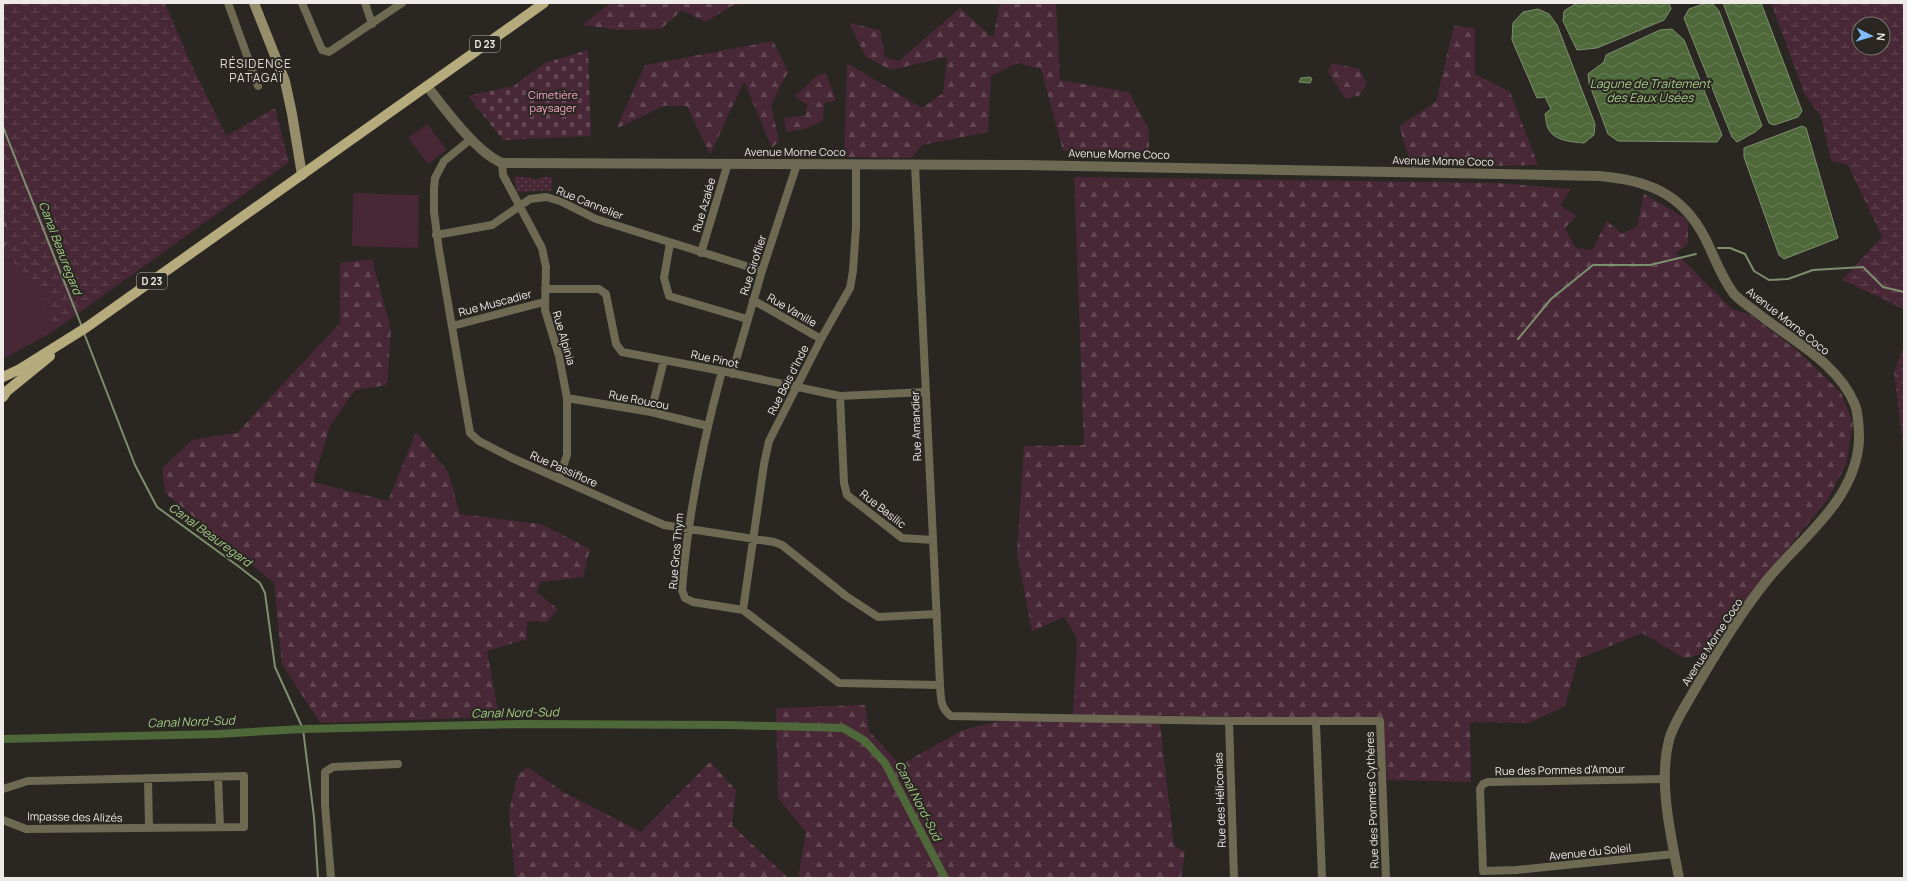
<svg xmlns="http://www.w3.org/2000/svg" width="1907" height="881" viewBox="0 0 1907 881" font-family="Manrope,sans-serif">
<defs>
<pattern id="forest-firs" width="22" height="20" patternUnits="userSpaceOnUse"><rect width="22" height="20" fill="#482836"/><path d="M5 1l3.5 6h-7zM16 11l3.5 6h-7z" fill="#634753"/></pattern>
<pattern id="wetland-marsh" width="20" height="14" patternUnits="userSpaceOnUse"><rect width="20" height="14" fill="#482836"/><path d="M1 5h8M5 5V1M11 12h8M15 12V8" fill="none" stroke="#634753"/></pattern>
<pattern id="cemetery-stones" width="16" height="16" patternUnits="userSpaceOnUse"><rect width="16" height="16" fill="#482836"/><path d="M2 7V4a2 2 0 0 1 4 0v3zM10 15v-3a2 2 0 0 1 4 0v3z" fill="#634753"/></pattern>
<pattern id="park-dots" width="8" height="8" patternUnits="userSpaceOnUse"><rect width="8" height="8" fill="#482836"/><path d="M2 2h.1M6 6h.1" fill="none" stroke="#634753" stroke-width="1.8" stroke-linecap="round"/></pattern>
<pattern id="water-waves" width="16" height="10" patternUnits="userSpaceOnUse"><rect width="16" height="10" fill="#4e683a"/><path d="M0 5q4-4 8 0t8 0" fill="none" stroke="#687e56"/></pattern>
</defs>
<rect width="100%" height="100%" fill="#2a2622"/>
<path fill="#482836" d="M427 124 447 150 428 164 408 138Z
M353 193 419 195 418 248 352 246Z
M3 255H5L46 293 51 333 3 359Z"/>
<path fill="url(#forest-firs)" d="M610 3H754L731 6 706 22 682 10 661 29 618 30 583 25Z
M1000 3H1056L1060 80 1129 92 1149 130V153L1063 151 1041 69 1017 63 991 76 988 132 922 145 911 158 844 157 847 63 922 108 943 93 947 57 891 70 866 57 849 23 880 30 885 57 899 61 960 8 993 38Z
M1454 26 1475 28V74L1510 92 1538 165 1412 167 1399 126 1436 102Z
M773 41 788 72 771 105 779 141 772 148 744 81 710 155 687 106H663L616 129 645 65Z
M1332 63 1359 69 1367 83 1360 95 1346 99 1328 72Z
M826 73 836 101 824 103 823 120 805 129 786 132 784 118 806 115 807 105 795 96 818 75Z
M1074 177 1499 183 1571 189 1560 205 1576 216 1565 228 1576 248 1592 250 1607 221 1622 234 1637 226 1644 194 1688 220V244L1676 253 1732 309 1751 315 1800 353 1841 393 1853 423 1846 465 1826 502 1751 593 1712 652 1684 658 1642 633 1578 659 1565 706 1529 723 1470 722 1471 782 1387 780 1383 720 1159 715 1174 846 1185 852 1181 878H798L806 832 778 798 776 708 865 705 869 731 900 765 963 730 1015 717 1073 715 1077 639 1064 617 1032 631 1017 553 1024 446 1084 445Z
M3 213 8 214 5 255H3Z
M372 259 391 330 387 385 355 390 330 426 313 482 388 501 416 432 448 472 460 514 541 524 590 549 583 577 541 582 536 592 558 609 547 622 527 621V639L487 651 499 717 320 723 282 664 274 583 165 493 162 468 192 440 237 433 340 323V263Z
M710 762 736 790 732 825 788 878H515L509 813 517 776 528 767 563 792 641 832Z"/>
<path fill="url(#wetland-marsh)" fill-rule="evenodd" d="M3 3H165L187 55 226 136 275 108 289 162 51 333 46 293 5 255 8 214 3 213Z
M1771 3H1904V309L1842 280 1882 237 1848 165 1831 161 1821 116 1805 95ZM1859 24H1883V48H1859Z
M1904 346V454L1894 373Z"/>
<path fill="url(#cemetery-stones)" d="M588 50 591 136 503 140 468 96 514 86 545 63Z"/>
<path fill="url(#park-dots)" d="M516 176 536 179 544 177H552L551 191C539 189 529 193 517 191L514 180Z"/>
<path fill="url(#water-waves)" stroke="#7e8f6e" d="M1577 3H1669L1671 9 1664 20 1597 48 1577 50 1563 21 1564 11Z
M1706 3H1712L1719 11 1762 126 1755 132 1737 142 1732 137 1684 18 1689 9Z
M1723 3H1761L1802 111 1798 117 1774 125 1769 123Z
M1538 9 1549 14 1557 25 1595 124 1594 135 1584 143C1573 142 1555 141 1549 130 1546 126 1546 118 1545 114L1551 109 1545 97 1537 98 1512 40 1513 23 1523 12Z
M1672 29 1684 40 1722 135 1717 142 1618 141 1608 134 1589 83 1588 74 1604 62 1606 55 1660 30Z
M1310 77 1312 79 1310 83 1299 82 1301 78Z
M1802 126 1806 128 1838 238 1784 259 1779 255 1744 157V148Z"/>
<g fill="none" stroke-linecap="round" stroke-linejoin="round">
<path stroke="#7e8f6e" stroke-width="2" d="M3 127 82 327
M1718 248H1730L1745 254 1754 271 1769 280 1788 279 1813 270 1863 267 1883 287 1904 292
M84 333 135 465 157 507 238 566 260 583 265 593 275 667 303 729 314 817 318 878
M1518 339 1551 299 1593 265H1650L1696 254"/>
<path stroke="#4e683a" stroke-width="8" d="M3 739 217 734 303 729 523 724 729 725 843 728 865 741 885 763 945 878"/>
<path stroke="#6d6952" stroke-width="8" d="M228 3 258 86
M302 3 322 50 329 52 402 3
M365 3 372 24
M471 139 444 161 435 178 434 189V212L439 250 470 433 479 441 512 458 664 525 774 542 782 545 846 596 878 617 937 614
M502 163 503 175 542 248 546 267 545 310 559 356 567 398V455L559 479
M915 165 940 685C941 698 940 708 951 716L1229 721H1380L1386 878
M436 235 492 225 530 199 546 197 560 201 596 219 762 271
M670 243 664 278 669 296 747 319
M701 253 728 163
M545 289H599L606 294 616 344 622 352 722 371 840 396 926 392
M753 300 821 339
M452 326 544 302
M722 371C702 444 688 515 682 590L685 598 693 602 743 610 839 683 940 685
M732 374 762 271 797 164
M840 396 844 483 847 495 902 538 933 540
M567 398 651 412 708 426
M651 412 664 360
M743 610 764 464 769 441 821 339 850 288 853 271 856 227V164
M1229 721 1234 878
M1316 722 1322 878
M218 777 220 827
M148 779 149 828
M1664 779 1488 782 1483 784 1480 789 1483 871 1516 870 1674 854
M3 789 28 781 244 776V827L26 829 3 820
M331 878 325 805V772L333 767 398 764"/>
<path stroke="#6d6952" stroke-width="10" d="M427 86C445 109 476 152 502 163L1023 165 1599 176C1647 180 1682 193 1705 238 1715 258 1721 277 1734 294 1740 300 1748 306 1755 311 1789 339 1838 362 1855 405 1859 416 1859 430 1859 441 1855 501 1803 536 1767 580 1738 616 1714 656 1691 696 1683 710 1673 725 1669 740 1658 782 1671 836 1679 878"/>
<path stroke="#968e6a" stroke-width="10" d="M254 3 285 81 292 114 302 175"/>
<path stroke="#b5ab7c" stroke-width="10" d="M3 377 20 369 87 327 544 3
M3 397 7 391 50 356"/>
</g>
<g text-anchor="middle" stroke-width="4" stroke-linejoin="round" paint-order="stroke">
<g fill="#2a2622" stroke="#b2afac" stroke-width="1">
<rect x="470" y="36" width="30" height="16" rx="3"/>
<rect x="137" y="273" width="30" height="16" rx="3"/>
</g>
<g font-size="10" font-weight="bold" fill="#edeae7">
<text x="485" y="48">D 23</text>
<text x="152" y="285">D 23</text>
</g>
<g font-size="11" fill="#fba8ca" stroke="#2a2622">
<text x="553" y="99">Cimetière<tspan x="553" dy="13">paysager</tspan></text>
</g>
<g font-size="11" fill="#edeae7" stroke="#2a2622">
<text x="795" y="156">Avenue Morne Coco</text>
<text transform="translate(1119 154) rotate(1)" y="4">Avenue Morne Coco</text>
<text transform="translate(1443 161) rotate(1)" y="4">Avenue Morne Coco</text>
<text transform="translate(590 203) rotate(22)" y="4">Rue Cannelier</text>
<text transform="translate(704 205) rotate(-74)" y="4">Rue Azalée</text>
<text transform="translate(753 265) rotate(-72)" y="4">Rue Giroflier</text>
<text transform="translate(495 303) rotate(-15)" y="4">Rue Muscadier</text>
<text transform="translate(792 310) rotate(30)" y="4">Rue Vanille</text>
<text transform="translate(1788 321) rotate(38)" y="4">Avenue Morne Coco</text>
<text transform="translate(564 338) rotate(74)" y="4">Rue Alpinia</text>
<text transform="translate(715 359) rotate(12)" y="4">Rue Pinot</text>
<text transform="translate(788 380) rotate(-63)" y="4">Rue Bois d'Inde</text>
<text transform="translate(639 400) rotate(11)" y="4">Rue Roucou</text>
<text transform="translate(916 426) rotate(-92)" y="4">Rue Amandier</text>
<text transform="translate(564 469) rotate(24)" y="4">Rue Passiflore</text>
<text transform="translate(883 509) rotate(38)" y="4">Rue Basilic</text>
<text transform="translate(676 551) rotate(-85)" y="4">Rue Gros Thym</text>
<text transform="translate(1712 642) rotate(-57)" y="4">Avenue Morne Coco</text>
<text transform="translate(1560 770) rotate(-1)" y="4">Rue des Pommes d'Amour</text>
<text transform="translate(1220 800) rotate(-92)" y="4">Rue des Héliconias</text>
<text transform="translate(1372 800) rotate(-92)" y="4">Rue des Pommes Cythères</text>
<text transform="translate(75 817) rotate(1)" y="4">Impasse des Alizés</text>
<text transform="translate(1590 852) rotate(-6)" y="4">Avenue du Soleil</text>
</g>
<g font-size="12" letter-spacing="1" fill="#e0dad5" stroke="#2a2622">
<text x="256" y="68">RÉSIDENCE<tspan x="256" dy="14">PATAGAÏ</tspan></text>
</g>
<g font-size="12" font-style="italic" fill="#a4cd86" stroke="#2a2622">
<text x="1650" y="88">Lagune de Traitement<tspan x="1650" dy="14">des Eaux Usées</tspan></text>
<text transform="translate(60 248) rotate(69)" y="4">Canal Beauregard</text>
<text transform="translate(210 535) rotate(36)" y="4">Canal Beauregard</text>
<text transform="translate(515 713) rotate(-1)" y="4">Canal Nord-Sud</text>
<text transform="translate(191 722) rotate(-2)" y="4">Canal Nord-Sud</text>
<text transform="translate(918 801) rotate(63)" y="4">Canal Nord-Sud</text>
</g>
</g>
<rect width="1907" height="881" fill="none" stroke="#edeae7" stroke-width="8"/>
<g transform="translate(1871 36) rotate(95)"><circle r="19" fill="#2a2622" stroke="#787471"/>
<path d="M0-3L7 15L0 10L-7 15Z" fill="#7fbdfa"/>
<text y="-6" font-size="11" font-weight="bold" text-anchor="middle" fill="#edeae7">N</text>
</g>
</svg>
